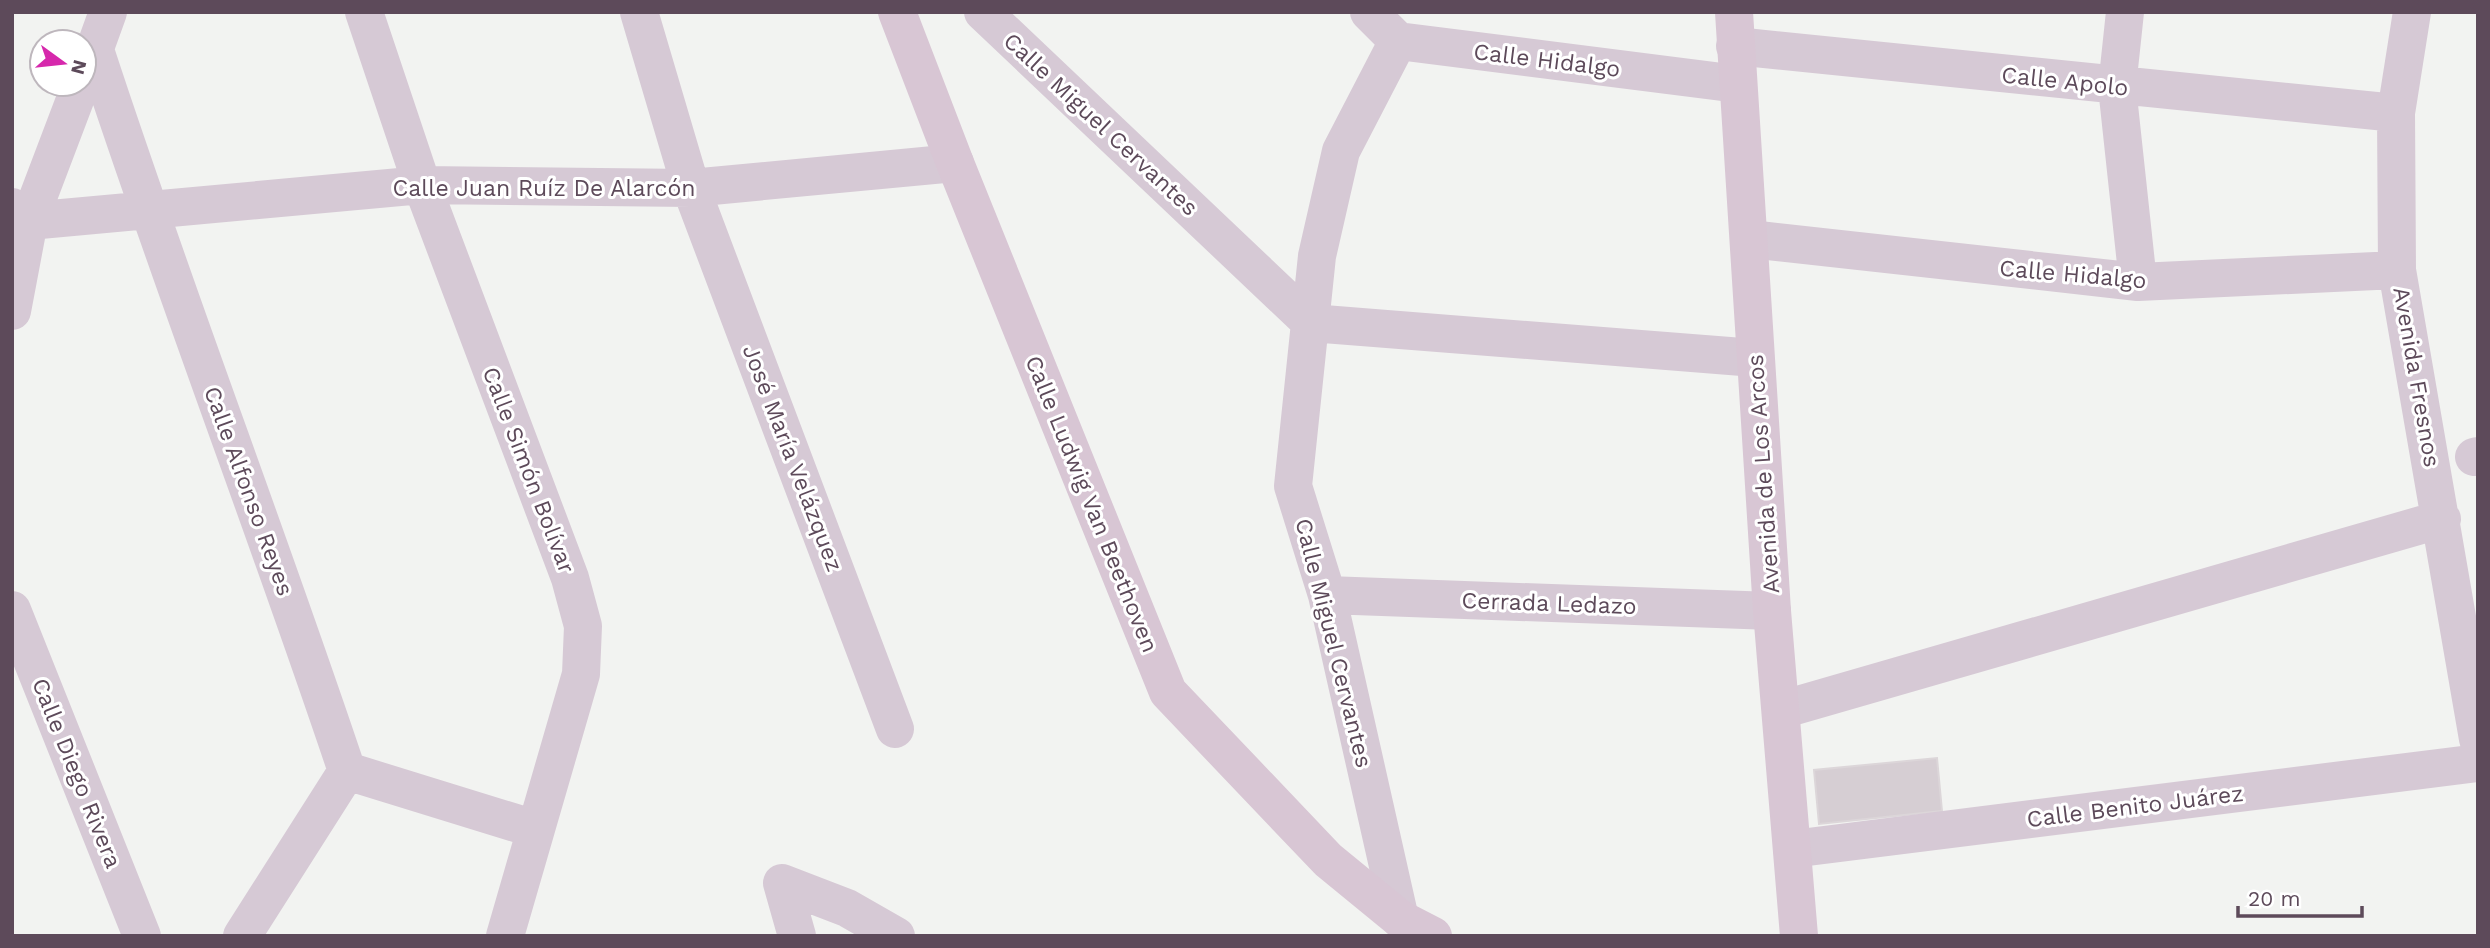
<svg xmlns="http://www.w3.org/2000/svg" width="2490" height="948" viewBox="0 0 2490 948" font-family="'Work Sans',sans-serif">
<rect width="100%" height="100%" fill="#f2f3f1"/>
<path fill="#d6ced3" stroke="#dcd6d9" stroke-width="2" d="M1937 758 1942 811 1819 824 1814 770Z"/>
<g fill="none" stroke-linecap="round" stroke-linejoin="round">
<path stroke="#d6c9d5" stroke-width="38" d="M364 12 422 185 570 578 583 626 581 674 505 936
M639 12 691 188 895 729
M983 12 1311 323 1755 358
M1369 12 1398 41
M2125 12 2117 87 2138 282
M2412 12 2396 113 2397 270 2478 739
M1398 41 1341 151 1317 256 1293 486 1327 595 1400 919
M1398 41 1738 84
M1735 46 2396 113
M95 50C174 292 266 529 347 771
M86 73 108 12
M12 207 29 221 422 185 691 188 955 163
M1750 239 2138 282 2397 270
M12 311 29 221 81 84
M2474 457 2478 456
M1327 595 1772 611
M12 610 142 936
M1781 710 2442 519
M347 771 535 829
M1792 849 2478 763
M782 883 847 908 896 936
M782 883 797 936
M242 936 347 771"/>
<path stroke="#d8c6d4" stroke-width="38" d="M897 12 955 163 1168 692 1328 860 1400 919 1433 936
M1734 12 1772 611 1799 936"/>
</g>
<g text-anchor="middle" stroke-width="6" stroke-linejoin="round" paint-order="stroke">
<g font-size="23" fill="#5d4a5a" stroke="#fff">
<text transform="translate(1547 60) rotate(7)" y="8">Calle Hidalgo</text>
<text transform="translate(2065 81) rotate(6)" y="8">Calle Apolo</text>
<text transform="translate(1101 124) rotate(43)" y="8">Calle Miguel Cervantes</text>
<text x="544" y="196">Calle Juan Ruíz De Alarcón</text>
<text transform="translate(2073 274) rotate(5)" y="8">Calle Hidalgo</text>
<text transform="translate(2417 377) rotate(80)" y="8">Avenida Fresnos</text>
<text transform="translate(793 458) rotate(69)" y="8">José María Velázquez</text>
<text transform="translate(529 470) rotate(69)" y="8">Calle Simón Bolívar</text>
<text transform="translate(1763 474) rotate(-94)" y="8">Avenida de Los Arcos</text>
<text transform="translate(249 491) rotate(70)" y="8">Calle Alfonso Reyes</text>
<text transform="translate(1092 504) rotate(68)" y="8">Calle Ludwig Van Beethoven</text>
<text transform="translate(1549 603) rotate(2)" y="8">Cerrada Ledazo</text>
<text transform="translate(1334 643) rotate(76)" y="8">Calle Miguel Cervantes</text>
<text transform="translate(77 773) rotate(68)" y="8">Calle Diego Rivera</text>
<text transform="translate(2135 806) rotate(-7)" y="8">Calle Benito Juárez</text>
</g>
</g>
<rect width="2490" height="948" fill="none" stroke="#5d4a5a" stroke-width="28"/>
<g transform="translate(63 63) rotate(105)"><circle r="33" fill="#ffffff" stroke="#beb7bd" stroke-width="2"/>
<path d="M0-5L12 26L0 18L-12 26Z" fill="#d628ac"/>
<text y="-10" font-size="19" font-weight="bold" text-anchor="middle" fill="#5d4a5a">N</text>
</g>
<path d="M2238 906v10h124v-10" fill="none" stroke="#5d4a5a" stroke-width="3.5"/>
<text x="2248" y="906" font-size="21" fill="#5d4a5a" stroke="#ffffff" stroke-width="5" paint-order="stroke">20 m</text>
</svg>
